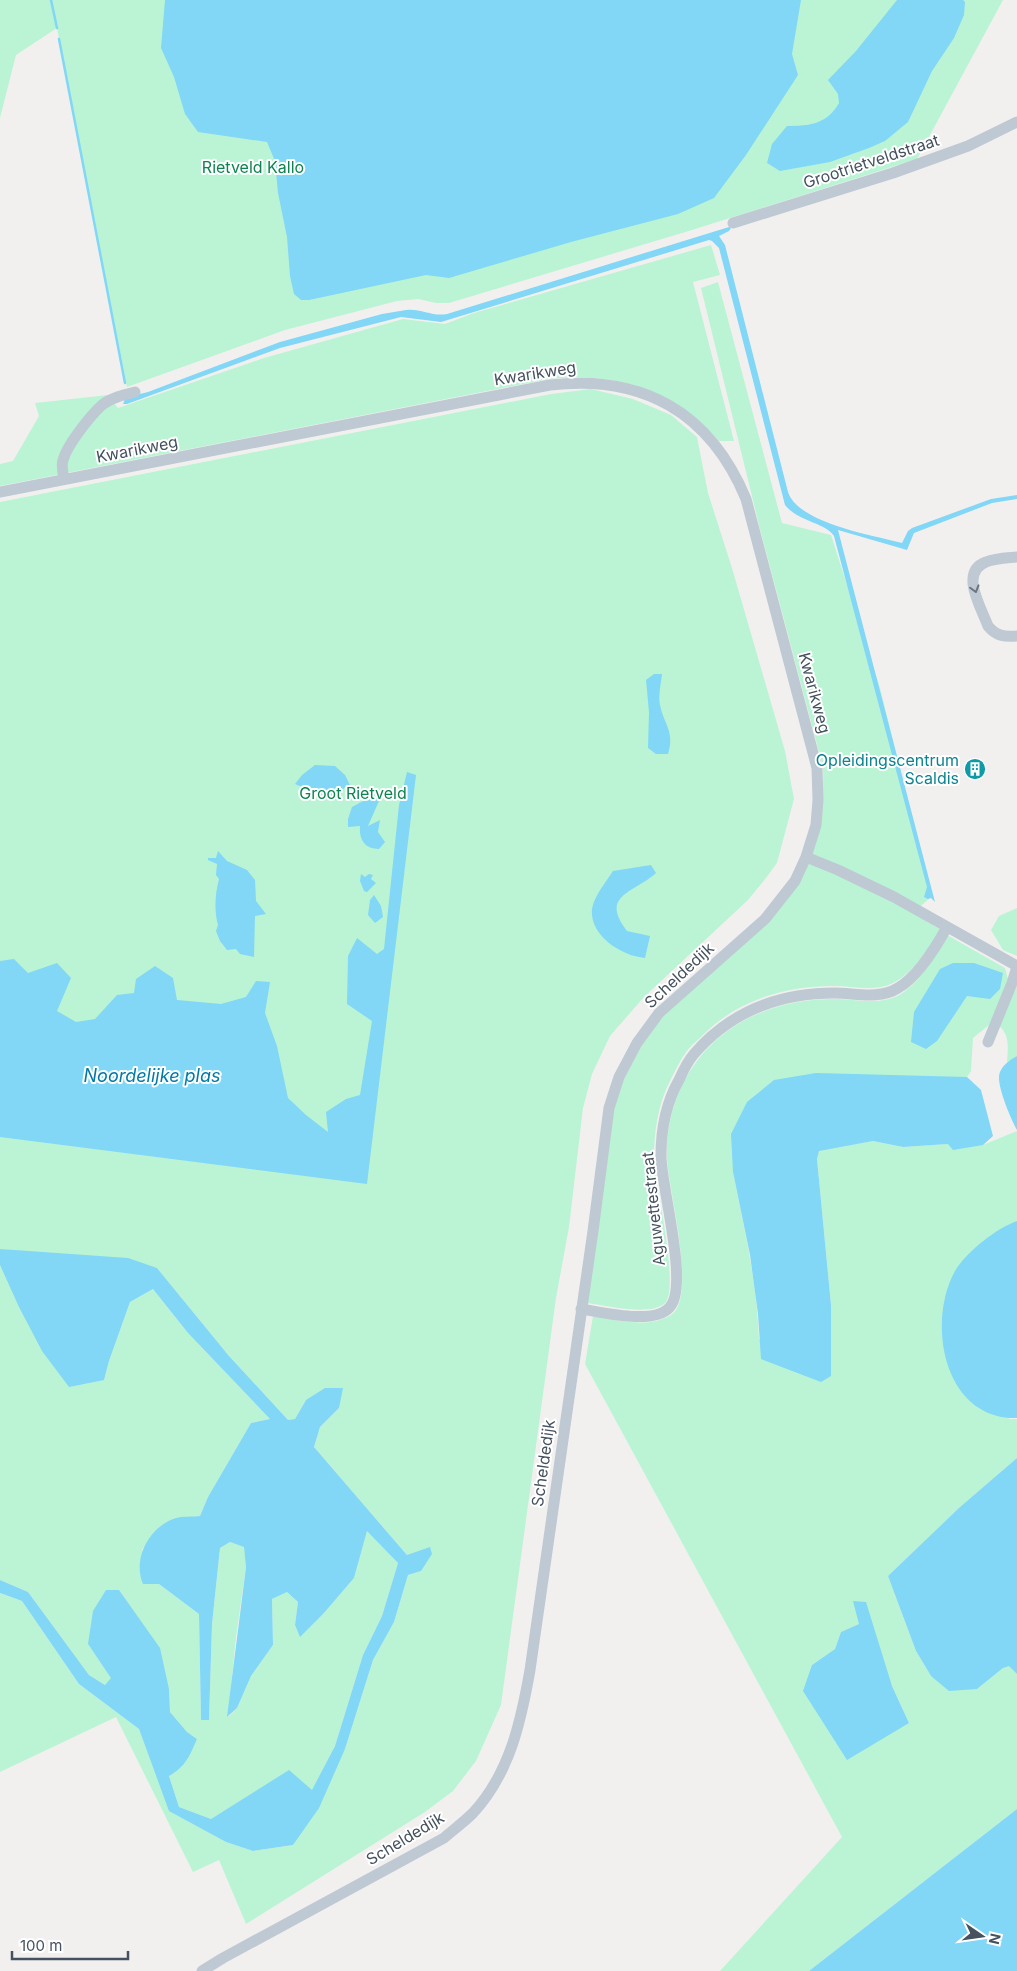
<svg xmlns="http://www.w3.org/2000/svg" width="1017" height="1971" viewBox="0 0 1017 1971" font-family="Inter,sans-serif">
<rect width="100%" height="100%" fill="#f2f0ef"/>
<path fill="#baf4d4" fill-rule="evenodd" d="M0 0H1003L917 159 692 230 449 303H436L418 299 397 301 285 330 127 387 57 28 16 55 0 118Z
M711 245 720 275 693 282 734 441H719C673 389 617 372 549 379L0 486V464L13 461 39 416 35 403 108 395 118 408 264 358 403 319 445 324 474 313Z
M718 282 782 523 831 535 880 688 932 896 913 913 941 930C929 948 913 973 893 983 875 992 853 986 834 986 785 986 738 1000 703 1035 698 1040 691 1045 687 1051 680 1060 675 1071 670 1081 658 1104 654 1132 654 1158 655 1183 680 1288 665 1303 650 1317 605 1305 587 1303L614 1109 624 1079 642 1045 663 1016 799 883C821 843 824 812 823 767L760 529 701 288Z
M591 389 633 399 671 415 697 437 708 493 732 568 785 751 794 799 777 863 766 878 748 900 644 997 610 1036 592 1074 583 1108 569 1227 556 1298 501 1705 476 1761 453 1791 425 1812 246 1924 219 1860 193 1872 116 1717 0 1772V1593L22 1601 79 1684 139 1729 170 1811 226 1842 253 1851 293 1845 345 1749 373 1660 394 1622 408 1575 421 1571 314 1447 320 1427 339 1408 306 1400 295 1419 288 1420 229 1356 157 1268 0 1249V502L551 394Z
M1017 908V956L1003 950 991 930 999 916Z
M947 935 1005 968 1008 979 1004 992 989 1025 973 1038 971 1071 967 1077H939L733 1172C744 1227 757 1282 759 1339L831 1376V1305L817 1159 819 1150 873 1141 903 1147 948 1144 983 1145 1017 1131V1221L983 1241 1009 1419H1017V1458L960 1507 888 1576 916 1651 931 1676 977 1689 1003 1668 1009 1665 1017 1674V1809L809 1971H720L842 1837 585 1364 593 1316C617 1320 648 1329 671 1315 698 1298 668 1188 667 1158 666 1134 671 1109 681 1088 709 1027 770 999 834 999 856 999 881 1006 901 994 921 981 935 956 947 935ZM859 1624 892 1686 909 1723 812 1665 835 1649 841 1632Z
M1017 985V1056L1007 1062C1008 1048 1010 1035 999 1026Z
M0 1265 104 1380 109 1361 130 1302 153 1289 188 1333 270 1419 251 1423 208 1497 200 1516C166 1519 161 1522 142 1550L159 1584 199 1614 201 1720 209 1719 212 1624 220 1548 230 1542 245 1547 246 1567 236 1637 228 1717 237 1708 251 1676 273 1645 272 1599 287 1592 298 1602 295 1625 300 1636 324 1613 354 1578 367 1530 398 1563 382 1616 363 1655 335 1746 312 1791 289 1771 211 1819 179 1807 169 1776 197 1739 187 1732 170 1712 169 1689 137 1617 119 1590 88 1644 112 1678 105 1685 89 1675 28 1592 0 1580Z"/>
<path fill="#82d6f6" d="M165 0H801L792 54 798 75 746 155 714 198 678 214 571 242 449 278 426 275 309 300H301L294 294 290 276 287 237 278 193 275 161 267 142 198 132 185 114 174 77 161 48Z
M897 0H963L965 2 964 15 954 38 932 71 908 122 885 141 869 148 830 162 780 171 767 163 772 144 787 126C810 126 827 124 839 103L838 94 828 80 856 51Z
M729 227 731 228 729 231 719 236 725 245 788 492C798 523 872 535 902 543L908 531 912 528 991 499 1017 495V499L992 503 914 533 907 550 838 530 935 902 931 898 928 899 924 897 927 887 834 536C826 523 797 521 785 505L719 248 712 241 709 240 441 322 401 317 280 348 127 404H123L125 399 128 397 148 392 280 342 382 314 406 310C420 308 433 317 447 314Z
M654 674H662C661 683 658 696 660 705 664 725 675 731 668 754H656L648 748 649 712 646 680Z
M315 765 335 766 345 775 350 785 344 788 339 799 332 800 295 784 302 775Z
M407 772 416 775 367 1184 0 1137V961L14 959 28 973 57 963 71 978 57 1011 76 1022 95 1019 117 995 134 993 136 979 155 966 173 978 177 1000 221 1004 246 997 256 981 270 982 265 1013 277 1046 288 1098 306 1115 328 1132 326 1112 346 1099 360 1095 372 1021 347 1004 348 956 357 938 377 954 384 949 399 805Z
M372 791 379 801 368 826 380 820 378 832 385 842 379 849C364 849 359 839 360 826L348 827V819L352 807 363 801Z
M218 851 227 861 247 870 255 880 256 901 266 914 255 916 254 957 240 954 236 949 227 950 220 941 216 931 218 925C214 911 215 894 219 879L216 875 217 864 208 860V858H216Z
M651 865 656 873C634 893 599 895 627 931L650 936 645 958C639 957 632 956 626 953 609 946 590 930 592 909 594 896 606 882 613 871Z
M361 874 365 877 369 874 373 875 371 879 376 883 367 892 364 891 360 881Z
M374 895 381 906 383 917 375 923 368 915 370 900Z
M953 963H974L1003 973 1000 989 990 999 967 996 937 1041 926 1049 911 1042 914 1012 940 969Z
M1017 1056V1130C1011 1119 998 1089 999 1076 1000 1067 1009 1060 1017 1056Z
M816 1073 967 1077 981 1090 993 1136 983 1145 953 1150 948 1144 903 1147 873 1141 819 1151 817 1159 831 1305V1376L821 1382 761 1359 758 1314 750 1255 733 1172 731 1134 747 1102 774 1080Z
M1017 1221V1418C944 1420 926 1323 955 1271 966 1252 997 1228 1017 1221Z
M0 1249 128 1258 157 1268 229 1356 288 1420 295 1419 306 1400 325 1388H343L339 1408 320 1427 314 1447 407 1555 430 1547 432 1554 421 1571 408 1575 394 1622 373 1660 345 1749 319 1808 293 1845 253 1851 226 1842 169 1811 139 1729 79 1684 22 1601 0 1593V1580L28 1592 89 1675 105 1685 111 1678 88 1644 93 1611 106 1590H119L160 1648 169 1689 170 1712 187 1732 197 1739C189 1757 186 1766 169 1776L179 1807 211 1819 289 1770 312 1790 335 1746 363 1655 382 1616 398 1563 367 1531 354 1578 324 1613 300 1637 295 1625 298 1602 287 1592 272 1599 273 1645 251 1676 237 1708 227 1717 246 1567 244 1547 230 1542 220 1548 212 1624 209 1720H201L199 1614 159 1584H143C132 1558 150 1526 176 1518 183 1516 192 1517 200 1516L208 1497 251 1423 270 1419 188 1333 153 1289 130 1302 109 1361 104 1380 69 1387 42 1351 19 1307 0 1265Z
M1017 1458V1674L1009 1666 1003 1668 977 1689 949 1691 931 1676 916 1651 888 1576 960 1507Z
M853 1601 866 1602 892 1686 909 1723 847 1760 803 1691 812 1665 835 1649 841 1632 859 1624Z
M1017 1809V1971H809Z"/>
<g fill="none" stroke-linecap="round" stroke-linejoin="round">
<path stroke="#82d6f6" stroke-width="2.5" d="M51 0 57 28
M59 39 125 383"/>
<path stroke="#bfc9d3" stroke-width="11" d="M733 223 893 173 968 146 1017 122
M64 479C63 473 61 466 63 460 67 445 90 416 102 405 111 398 123 395 135 392
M0 492 550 385C642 374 710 412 746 499L817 768 818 800 816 825 806 857 795 881 765 919 659 1013 637 1043 619 1077 609 1108 593 1231 530 1670C521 1721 510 1773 473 1813 464 1822 453 1830 444 1838L223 1958 202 1971
M1017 557C1007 558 996 558 986 562 959 572 981 607 988 626 996 636 1004 637 1017 636
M806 857 838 870 894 897 1017 966
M988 1042 1012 983 1017 967
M581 1309C602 1312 653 1325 669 1308 690 1288 661 1187 661 1156 661 1130 666 1103 679 1080 683 1071 688 1061 694 1054 731 1011 779 993 835 993 855 993 879 1000 898 988 917 977 936 947 947 927"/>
</g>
<defs><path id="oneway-chevron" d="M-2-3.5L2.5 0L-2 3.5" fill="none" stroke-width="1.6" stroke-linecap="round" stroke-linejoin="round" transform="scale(1.25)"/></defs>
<use stroke="#6a7582" href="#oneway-chevron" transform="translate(975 589) rotate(74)"/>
<defs>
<g id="building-disc" transform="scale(1.125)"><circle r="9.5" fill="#0f9aa8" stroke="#fff"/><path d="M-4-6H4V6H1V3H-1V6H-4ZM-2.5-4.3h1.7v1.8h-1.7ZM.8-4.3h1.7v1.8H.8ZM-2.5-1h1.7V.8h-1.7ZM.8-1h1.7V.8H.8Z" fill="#fff"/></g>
</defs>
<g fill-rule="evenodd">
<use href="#building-disc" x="975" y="769"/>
</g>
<g text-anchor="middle" stroke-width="4" stroke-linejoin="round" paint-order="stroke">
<g font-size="16" fill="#45515f" stroke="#fff">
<text transform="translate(871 161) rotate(-18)" y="6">Grootrietveldstraat</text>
<text transform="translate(535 373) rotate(-9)" y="6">Kwarikweg</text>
<text transform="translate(137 449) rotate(-11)" y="6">Kwarikweg</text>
<text transform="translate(815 693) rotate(75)" y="6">Kwarikweg</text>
<text transform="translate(679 975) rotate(-43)" y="6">Scheldedijk</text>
<text transform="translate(653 1209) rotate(-96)" y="6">Aguwettestraat</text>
<text transform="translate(543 1463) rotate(-82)" y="6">Scheldedijk</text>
<text transform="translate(405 1838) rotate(-31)" y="6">Scheldedijk</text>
</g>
<g font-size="16" fill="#0d8450" stroke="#fff">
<text x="253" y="173">Rietveld Kallo</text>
<text x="353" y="799">Groot Rietveld</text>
</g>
<g font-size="16" fill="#0d838f" stroke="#fff" text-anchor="end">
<text x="959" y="766">Opleidingscentrum<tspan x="959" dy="18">Scaldis</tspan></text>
</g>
<g font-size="18" font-style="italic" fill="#027aa7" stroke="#fff">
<text x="152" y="1082">Noordelijke plas</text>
</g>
</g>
<g transform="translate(982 1936) rotate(103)" stroke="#ffffff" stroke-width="4" paint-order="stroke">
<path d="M0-4L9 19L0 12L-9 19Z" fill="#45515f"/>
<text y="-8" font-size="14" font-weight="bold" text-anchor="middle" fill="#45515f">N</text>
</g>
<path d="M12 1951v8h116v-8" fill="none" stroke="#45515f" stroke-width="2.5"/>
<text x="20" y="1951" font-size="15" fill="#45515f" stroke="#ffffff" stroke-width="4" paint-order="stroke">100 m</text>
</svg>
